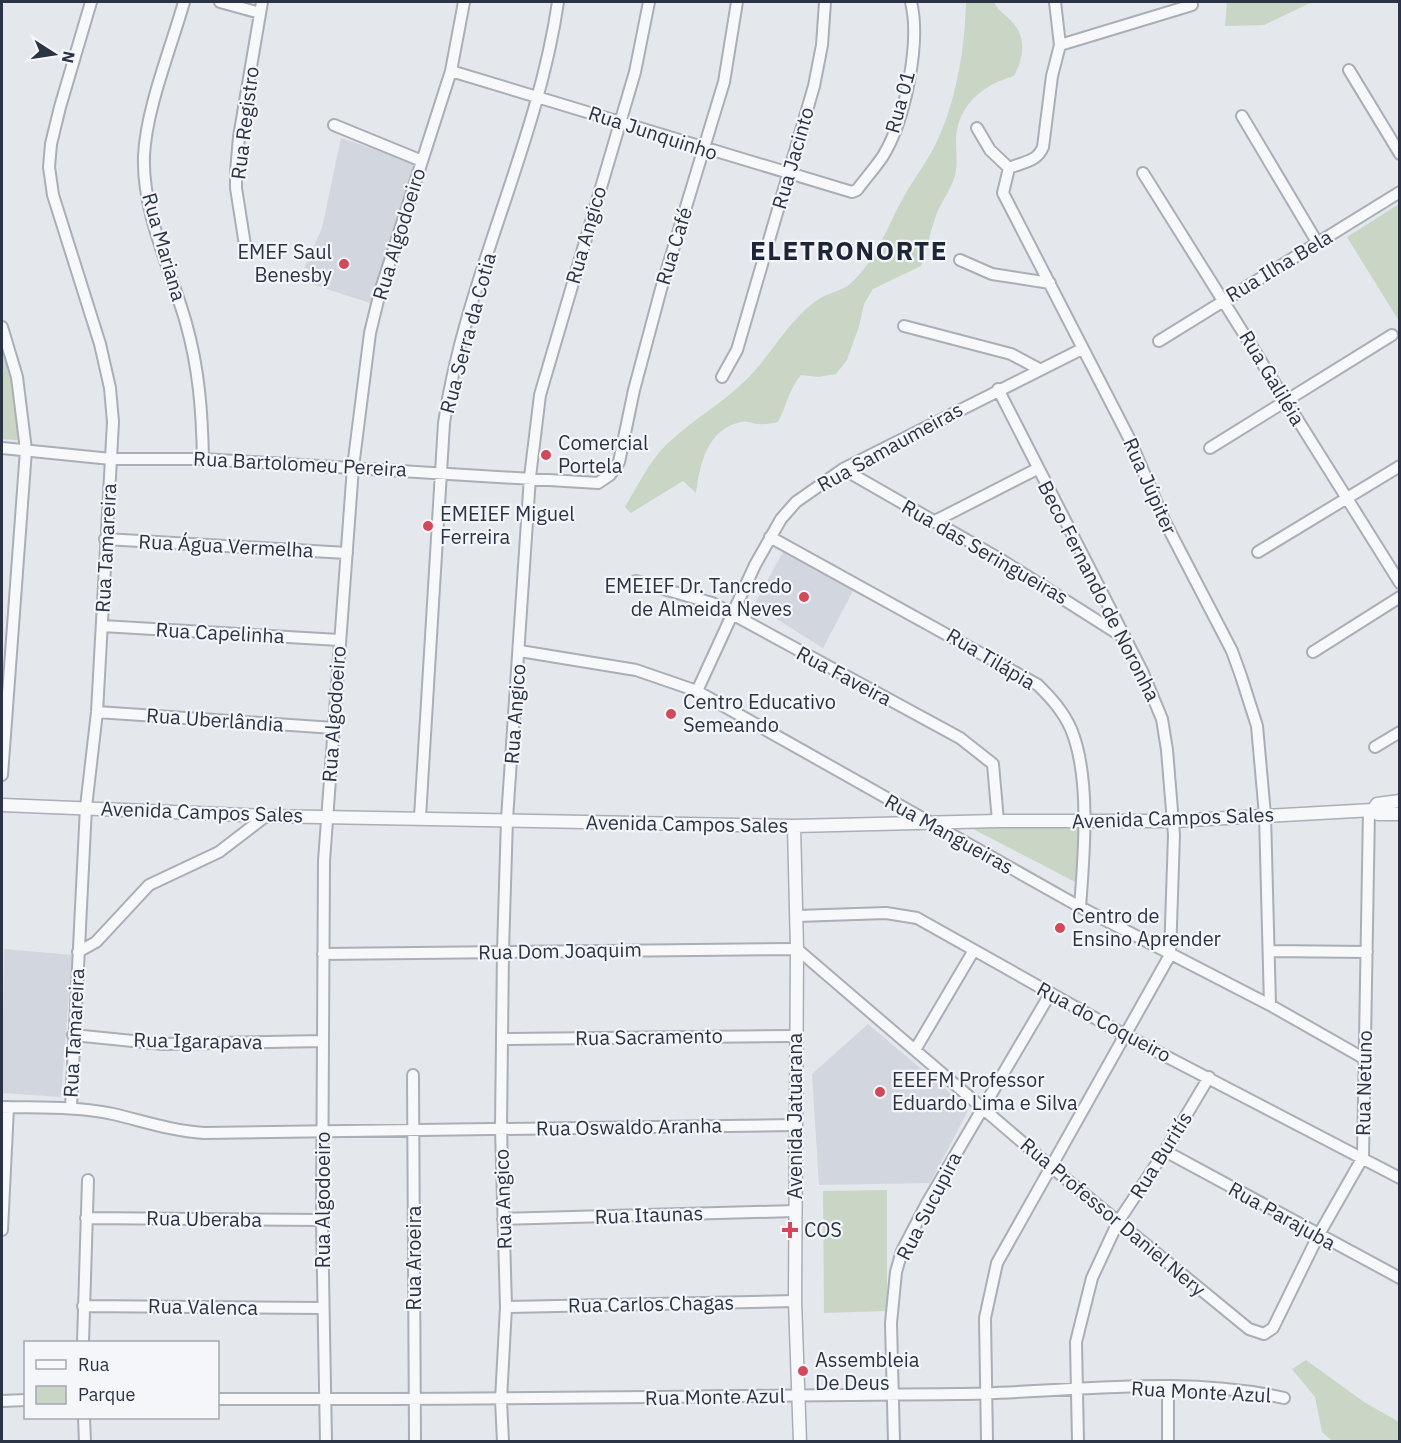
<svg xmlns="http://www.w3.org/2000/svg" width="1401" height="1443" viewBox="0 0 1401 1443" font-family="'IBM Plex Sans',sans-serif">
<rect width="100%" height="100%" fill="#e4e7ec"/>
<path fill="#d2d6de" d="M341 138 415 163 370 303 299 280 322 228Z
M784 550 854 589 823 648 754 605Z
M4 949 72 955 61 1097 2 1093Z
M868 1024 969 1109 930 1183 819 1185 812 1074Z"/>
<path fill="#c9d6c5" d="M966 2H994C998 12 1010 17 1016 27 1027 43 1022 61 1014 76 982 85 958 105 956 139 956 152 958 163 955 176 951 190 942 200 937 213 930 230 928 249 921 266L873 289 864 304 859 326 847 360 836 374 818 377 801 375C789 389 787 405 778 422 772 423 765 425 759 424 753 424 747 420 741 422 707 429 700 464 696 493L683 481 631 513 625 507C637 487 649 462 665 446 691 420 724 403 749 377 773 352 791 317 819 299 829 292 843 291 851 283 877 259 887 227 903 198 914 178 929 160 938 139 957 98 965 46 966 2Z
M1227 2H1312L1264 25 1225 26Z
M1399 204V321L1347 237Z
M2 329 28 441 2 439Z
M1080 826 1081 885 973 829Z
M887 1190V1311L824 1313 823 1191Z
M1306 1360 1364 1402 1399 1422V1441H1332L1322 1432 1315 1397 1292 1369Z"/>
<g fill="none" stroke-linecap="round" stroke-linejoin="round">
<g stroke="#a9aeb7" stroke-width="14">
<path id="minor" d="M184 2C171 48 146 109 144 156 142 213 171 270 186 323 199 369 202 411 203 459
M220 2 260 13
M1055 2 1060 45 1052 76 1043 147C1037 162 1023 162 1009 168L1003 193 1129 438 1165 522 1232 651 1241 676 1257 726 1265 815 1270 1005
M1060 45 1192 5
M1349 70 1400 154
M451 71 852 192 857 190C865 179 875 168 883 156 905 120 921 43 911 2
M1242 116 1317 242
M334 125 422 161
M977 128 990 150 1009 168
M1143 173 1400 583
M245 245 236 188V172L239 137 262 2
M960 260 992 274 1050 283
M904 326 1011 354 1039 369
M2 327 17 377 26 450 2 775
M1159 341 1400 192
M722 377 737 350 814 86 822 45 825 2
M2 448 111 459H203L598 483 610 475 619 462 634 390 661 289 724 82 737 2
M1210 448 1392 335
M843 469 1000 559 1123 637
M933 522 1037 469
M770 537 1038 685C1051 698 1063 711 1071 729 1091 777 1084 855 1080 907
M105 539 347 553
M1258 552 1400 466
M636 581 712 603 960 738 993 764 998 821
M102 626 339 640
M520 651 636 670 697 691 1080 907 1270 1005 1365 1059
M1313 652 1400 597
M697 691 755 565 781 519 796 502 843 469 1082 349
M97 712 334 728
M1375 747 1400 732
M420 817 444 423C465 279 537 146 558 2
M797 916 886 913 917 918 1125 1035 1400 1178
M1270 951 1367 952
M78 952 96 942 149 885 219 852 266 816
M323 954 797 949 1050 1166 1249 1329 1264 1334 1273 1328 1318 1236 1363 1157 1369 810
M73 1035 163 1044 323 1041
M502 1039 795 1036
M915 1050 974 950
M413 1075 415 1442
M2 1107C39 1108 76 1106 113 1114 143 1121 172 1131 204 1133L794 1125
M71 1108 86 807 97 712 113 422 110 388 100 344 53 195 49 167 51 144 60 107 91 2
M1165 1151 1400 1278
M86 1218 322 1220
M503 1219 795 1211
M2 1230 8 1107
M83 1306 323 1308
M506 1307 795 1301
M83 1342 88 1180
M218 1399C464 1400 711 1396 958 1394 1066 1393 1178 1374 1284 1398
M2 1401 26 1400
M84 1418 85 1442
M326 1442 322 1220 324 861 353 467 370 333 380 292 451 71 464 2
M503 1442 501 1400 506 1307 501 1128 503 951 507 819 530 477 540 395 635 72 649 2
M894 1442 891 1323 896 1272 902 1251 927 1203 1050 994
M987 1442 985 1318 997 1263 1170 955 1174 835 1167 750 1162 719 1142 671 998 389
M1078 1442 1076 1342 1092 1278 1118 1222 1165 1151 1209 1077
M1168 1442V1387"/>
</g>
<g stroke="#a9aeb7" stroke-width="15">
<path id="tertiary" d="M2 805 266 816 794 826 998 821H1172L1373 810 1378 814H1400
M1373 810 1377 804 1400 801
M794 826 797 949 795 1301 800 1442"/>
</g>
<use href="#minor" stroke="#f7f8fa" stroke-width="10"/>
<use href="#tertiary" stroke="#f7f8fa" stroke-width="12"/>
</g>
<g fill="#d1495b" stroke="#f4f6f9" stroke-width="2">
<circle cx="344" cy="264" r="6"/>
<circle cx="546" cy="455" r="6"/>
<circle cx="428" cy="526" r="6"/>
<circle cx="804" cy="597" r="6"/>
<circle cx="671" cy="714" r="6"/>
<circle cx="1060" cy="928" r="6"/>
<circle cx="880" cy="1092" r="6"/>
<path d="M787 1221h6v6h6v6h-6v6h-6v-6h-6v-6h6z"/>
<circle cx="803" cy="1371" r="6"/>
</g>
<g text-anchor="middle" stroke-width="4.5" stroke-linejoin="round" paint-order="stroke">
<g font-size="20" fill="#2b3445" stroke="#f4f6f9">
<text transform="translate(900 102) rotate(-75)" y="7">Rua 01</text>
<text transform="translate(245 123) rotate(-83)" y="7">Rua Registro</text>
<text transform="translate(653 133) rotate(18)" y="7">Rua Junquinho</text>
<text transform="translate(793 158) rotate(-74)" y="7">Rua Jacinto</text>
<text transform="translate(399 234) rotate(-73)" y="7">Rua Algodoeiro</text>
<text transform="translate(586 235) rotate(-74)" y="7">Rua Angico</text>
<text transform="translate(674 246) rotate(-73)" y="7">Rua Café</text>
<text transform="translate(164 247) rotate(74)" y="7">Rua Mariana</text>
<text transform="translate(1279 266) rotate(-31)" y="7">Rua Ilha Bela</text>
<text transform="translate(468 333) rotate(-75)" y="7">Rua Serra da Cotia</text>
<text transform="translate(1272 378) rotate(59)" y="7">Rua Galiléia</text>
<text transform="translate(890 447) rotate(-29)" y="7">Rua Samaumeiras</text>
<text transform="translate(300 464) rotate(3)" y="7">Rua Bartolomeu Pereira</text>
<text transform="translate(1150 486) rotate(66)" y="7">Rua Júpiter</text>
<text transform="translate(226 546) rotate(3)" y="7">Rua Água Vermelha</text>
<text transform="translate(106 548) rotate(-87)" y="7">Rua Tamareira</text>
<text transform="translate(985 552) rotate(30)" y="7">Rua das Seringueiras</text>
<text transform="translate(1099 591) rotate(63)" y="7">Beco Fernando de Noronha</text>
<text transform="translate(220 633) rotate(3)" y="7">Rua Capelinha</text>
<text transform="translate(991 659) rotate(31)" y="7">Rua Tilápia</text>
<text transform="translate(844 676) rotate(28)" y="7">Rua Faveira</text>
<text transform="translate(334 714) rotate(-86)" y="7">Rua Algodoeiro</text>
<text transform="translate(515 714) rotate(-86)" y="7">Rua Angico</text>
<text transform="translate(215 720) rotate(4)" y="7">Rua Uberlândia</text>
<text transform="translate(202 812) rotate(2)" y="7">Avenida Campos Sales</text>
<text transform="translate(1173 818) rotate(-2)" y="7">Avenida Campos Sales</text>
<text transform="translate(687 824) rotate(1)" y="7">Avenida Campos Sales</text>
<text transform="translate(949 834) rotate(29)" y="7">Rua Mangueiras</text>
<text transform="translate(560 951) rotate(-1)" y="7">Rua Dom Joaquim</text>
<text transform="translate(1104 1022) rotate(28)" y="7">Rua do Coqueiro</text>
<text transform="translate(74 1033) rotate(-87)" y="7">Rua Tamareira</text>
<text transform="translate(649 1037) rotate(-1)" y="7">Rua Sacramento</text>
<text transform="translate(198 1041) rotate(1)" y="7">Rua Igarapava</text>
<text transform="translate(1364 1083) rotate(-89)" y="7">Rua Netuno</text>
<text transform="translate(795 1116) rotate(-90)" y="7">Avenida Jatuarana</text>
<text transform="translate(629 1127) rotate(-1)" y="7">Rua Oswaldo Aranha</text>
<text transform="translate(1161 1155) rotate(-58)" y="7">Rua Buritís</text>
<text transform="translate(503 1199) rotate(-92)" y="7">Rua Angico</text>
<text transform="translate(323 1200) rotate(-90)" y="7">Rua Algodoeiro</text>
<text transform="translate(929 1206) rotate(-63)" y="7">Rua Sucupira</text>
<text transform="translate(649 1215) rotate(-2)" y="7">Rua Itaunas</text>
<text transform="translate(1282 1216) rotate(29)" y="7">Rua Parajuba</text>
<text transform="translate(1113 1217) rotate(40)" y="7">Rua Professor Daniel Nery</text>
<text transform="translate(204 1219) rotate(1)" y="7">Rua Uberaba</text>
<text transform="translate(414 1258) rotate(-90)" y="7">Rua Aroeira</text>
<text transform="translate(651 1304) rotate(-1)" y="7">Rua Carlos Chagas</text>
<text transform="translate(203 1307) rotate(1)" y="7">Rua Valenca</text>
<text transform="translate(1201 1392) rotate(3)" y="7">Rua Monte Azul</text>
<text transform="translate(715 1397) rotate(-1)" y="7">Rua Monte Azul</text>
</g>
<g font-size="20" fill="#2b3445" stroke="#f4f6f9" text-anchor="start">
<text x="332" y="259" text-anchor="end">EMEF Saul<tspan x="332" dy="23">Benesby</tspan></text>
<text x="558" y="450">Comercial<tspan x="558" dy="23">Portela</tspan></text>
<text x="440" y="521">EMEIEF Miguel<tspan x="440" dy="23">Ferreira</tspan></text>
<text x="792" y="593" text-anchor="end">EMEIEF Dr. Tancredo<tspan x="792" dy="23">de Almeida Neves</tspan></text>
<text x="683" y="709">Centro Educativo<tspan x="683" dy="23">Semeando</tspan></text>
<text x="1072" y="923">Centro de<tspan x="1072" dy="23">Ensino Aprender</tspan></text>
<text x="892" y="1087">EEEFM Professor<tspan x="892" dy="23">Eduardo Lima e Silva</tspan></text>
<text x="804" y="1237">COS</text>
<text x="815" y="1367">Assembleia<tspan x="815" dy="23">De Deus</tspan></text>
</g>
<g font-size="26" font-weight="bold" letter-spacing="1.5" fill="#1d2536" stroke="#f4f6f9">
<text x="849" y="260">ELETRONORTE</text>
</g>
</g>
<rect width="1401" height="1443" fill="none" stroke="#2b3445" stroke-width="6"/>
<rect x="24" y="1341" width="195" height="78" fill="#f4f6f9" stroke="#a4a8b1" stroke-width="1.5"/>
<rect x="36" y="1360" width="30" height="9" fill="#f7f8fa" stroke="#a4a8b1" stroke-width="1.5"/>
<text x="78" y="1371" font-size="18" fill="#2b3445">Rua</text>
<rect x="36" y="1386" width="30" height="18" fill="#c9d6c5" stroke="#a4a8b1" stroke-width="1.5"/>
<text x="78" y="1401" font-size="18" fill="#2b3445">Parque</text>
<g transform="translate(54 54) rotate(102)" stroke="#f4f6f9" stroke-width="4.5" paint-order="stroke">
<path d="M0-4.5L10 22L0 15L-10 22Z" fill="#2b3445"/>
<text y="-9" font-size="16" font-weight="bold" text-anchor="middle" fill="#2b3445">N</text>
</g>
</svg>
